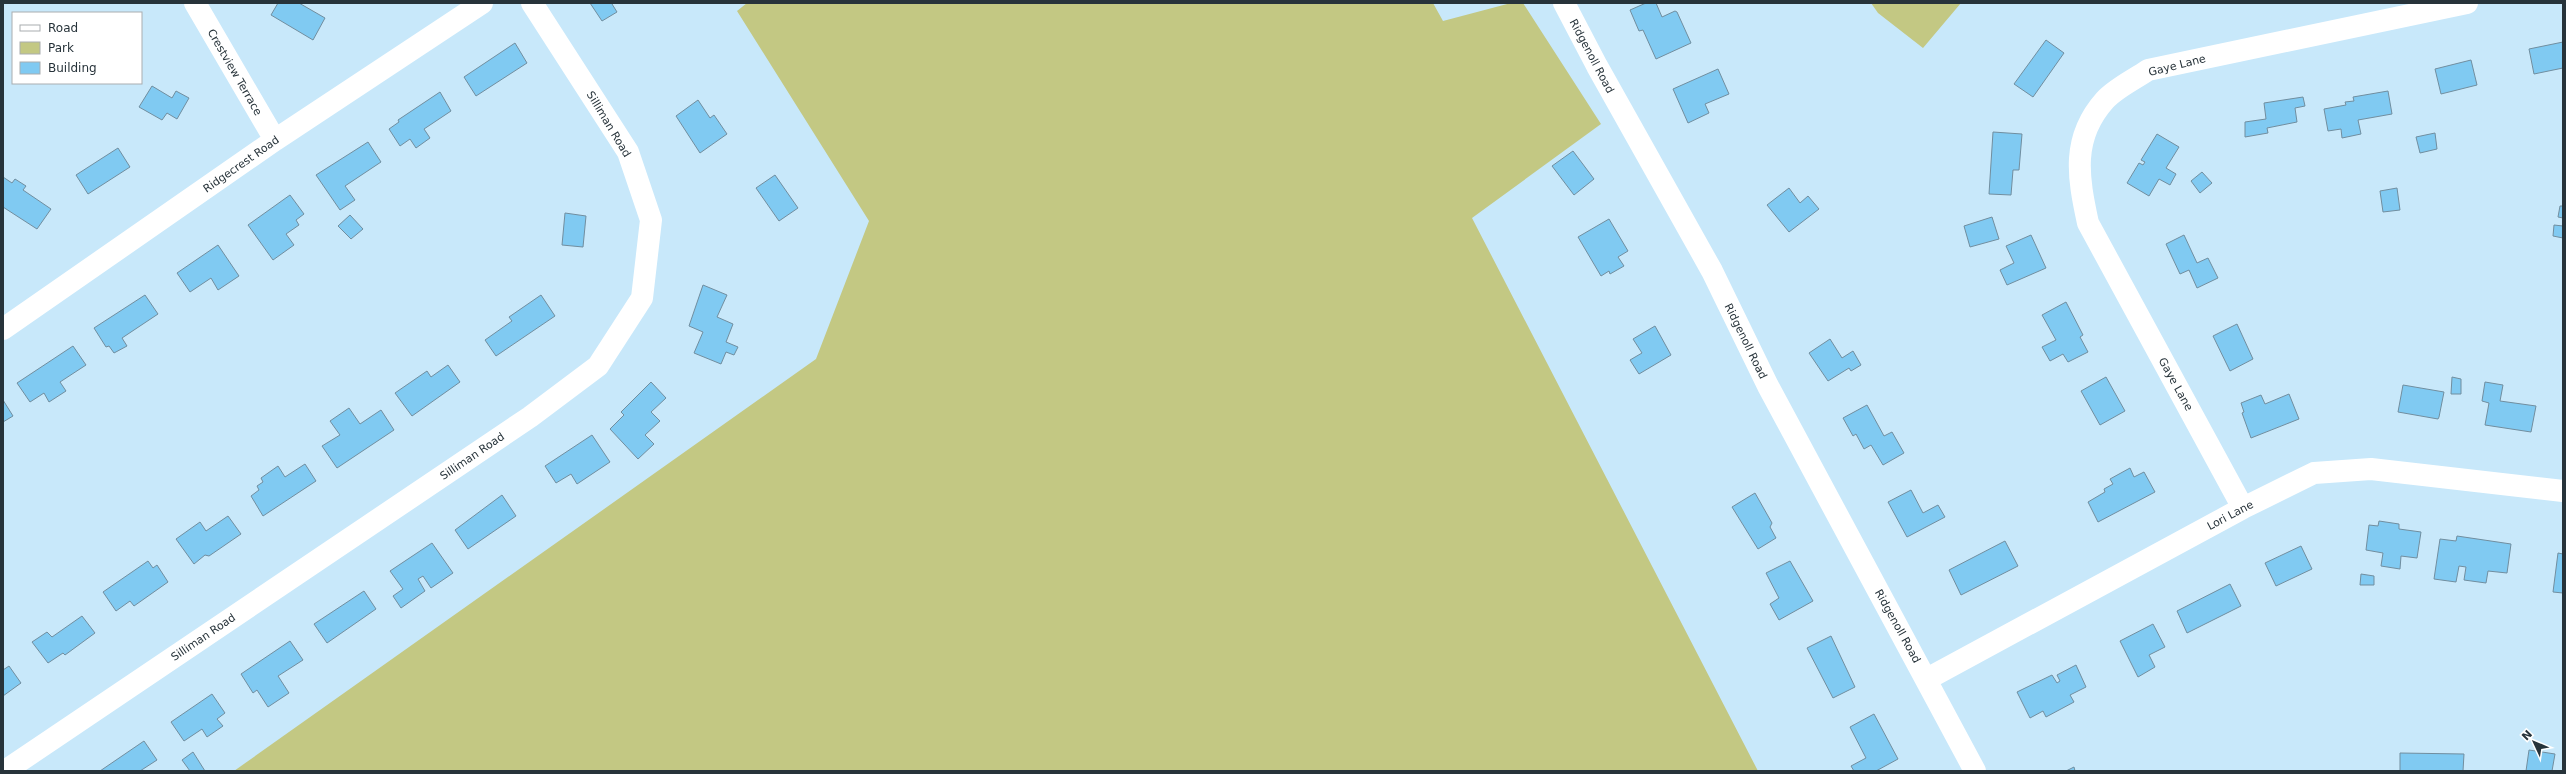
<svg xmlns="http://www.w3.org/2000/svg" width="2566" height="774" viewBox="0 0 2566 774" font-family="'DejaVu Sans',sans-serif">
<rect width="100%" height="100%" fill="#c8e8fa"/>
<path fill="#c3c883" d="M747 3H1433L1443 21 1511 3H1523L1601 124 1472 218 1758 771H234L816 359 869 221 737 11Z
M1871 3H1961L1923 48 1878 13Z"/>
<path fill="#80caf2" stroke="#718e9f" d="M278 3H299L325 18 313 40 271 15Z
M590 3H614L612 4 617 12 602 21Z
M1646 3H1656L1662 17 1675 11 1677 12 1691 43 1656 59 1643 30 1639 31 1630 10Z
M2046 40 2064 53 2033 97 2014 84Z
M2563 42V68L2534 74 2529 49Z
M515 43 527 63 476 96 464 77Z
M2471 60 2477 85 2441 94 2435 69Z
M1718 69 1729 94 1705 104 1709 113 1688 123 1673 89Z
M152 86 172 98 176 91 189 98 177 119 167 113 162 120 139 107Z
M2388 91 2392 114 2358 120 2361 134 2342 138 2341 129 2328 131 2324 109 2346 105 2345 102 2354 101 2353 97Z
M440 92 451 111 424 129 430 138 416 148 410 139 400 146 389 129 399 122 398 120Z
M2303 97 2305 106 2295 108 2297 122 2267 128 2268 133 2245 137V122L2266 119 2264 103Z
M698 100 710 118 714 115 727 134 700 153 676 116Z
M1993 132 2022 134 2019 170H2013L2011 195 1989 194Z
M2435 133 2437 149 2420 153 2416 137Z
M2157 134 2179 147 2166 168 2176 174 2170 185 2159 179 2149 196 2127 183 2139 163 2143 165 2145 162 2141 160Z
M368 142 381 162 345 186 355 200 340 210 316 175Z
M118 148 130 167 88 194 76 175Z
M1573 151 1594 179 1574 195 1552 166Z
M2202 172 2212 183 2200 193 2191 181Z
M775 175 798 208 779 221 756 188Z
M3 177 12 183 15 179 26 186 23 190 51 209 37 229 3 207Z
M1789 188 1800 203 1808 196 1819 209 1789 232 1767 205Z
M2397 188 2400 210 2383 212 2380 191Z
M290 195 304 214 296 220 299 225 286 234 294 245 273 260 248 225Z
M2560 206H2563V218L2558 217Z
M565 213 586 216 583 247 562 245Z
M350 215 363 229 351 239 338 226Z
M1992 217 1999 239 1970 247 1964 226Z
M1609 219 1628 251 1618 257 1624 266 1610 274 1609 271 1601 276 1578 237Z
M2554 225 2563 226V238L2553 236Z
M2031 235 2046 268 2007 285 2000 270 2014 263 2006 246Z
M2184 235 2197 263 2208 258 2218 278 2197 288 2189 270 2180 274 2166 244Z
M218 245 239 276 218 290 211 278 190 292 177 273Z
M703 285 727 295 717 317 733 324 726 342 738 347 734 355 726 352 721 364 694 353 703 332 689 326Z
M145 295 158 314 122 338 127 346 114 353 109 346 106 347 94 328Z
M541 295 555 316 496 356 485 340 512 321 509 317Z
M2066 302 2083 335 2080 337 2088 352 2068 362 2063 354 2050 361 2042 347 2056 340 2042 315Z
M2237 324 2253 359 2230 371 2213 336Z
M1655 326 1671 355 1639 374 1630 360 1642 353 1633 339Z
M1830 339 1842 358 1853 351 1861 365 1851 371 1849 368 1828 381 1809 353Z
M73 346 86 365 60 382 66 391 49 402 44 393 30 402 17 383Z
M448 365 460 382 412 416 395 393 427 371 431 377Z
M2106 377 2125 411 2100 425 2081 391Z
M2452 377 2461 379V394H2451Z
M651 382 666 398 651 412 660 421 645 435 654 444 638 459 610 429 624 415 621 412Z
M2485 382 2503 385 2500 401 2536 406 2531 432 2485 425 2489 403 2482 401Z
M2403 385 2444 392 2439 417 2438 419 2398 412Z
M2289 394 2299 419 2251 438 2242 413 2244 412 2241 403 2261 395 2265 404Z
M3 400 13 416 3 422Z
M1867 405 1884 436 1892 432 1904 453 1883 465 1871 445 1864 449 1856 434 1853 436 1843 418Z
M349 408 360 424 381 410 394 430 337 468 322 446 340 435 330 421Z
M592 435 610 462 577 484 571 474 556 483 545 466Z
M305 464 316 481 263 516 251 496 259 490 257 486 263 482 261 478 278 466 285 477Z
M2130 468 2134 477 2144 472 2155 492 2098 522 2088 502 2105 492 2104 489 2113 484 2110 479Z
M1911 490 1923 513 1938 505 1945 517 1907 537 1888 502Z
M1755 493 1772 523 1770 527 1776 538 1758 549 1732 507Z
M502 495 516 516 468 549 455 530Z
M228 516 241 534 209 556 205 555 194 564 176 539 200 522 206 531Z
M2379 521 2399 524V529L2421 532 2417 558 2401 556 2400 569 2381 566 2383 553 2366 550 2369 525 2378 526Z
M2457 536 2511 544 2507 573 2488 571 2486 583 2464 580 2466 567 2459 566 2456 582 2434 579 2440 539 2456 541Z
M2005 541 2018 566 1961 595 1949 570Z
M432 543 453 573 431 588 423 576 418 579 425 591 401 608 393 596 403 589 390 571Z
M2301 546 2312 569 2276 586 2265 563Z
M2558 553 2563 554V593L2553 592Z
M148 561 153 568 157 565 168 582 134 606 130 601 116 611 103 592Z
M1790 561 1813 601 1779 620 1770 604 1779 598 1766 573Z
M2361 574 2374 576V585H2360Z
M2230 584 2241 606 2187 633 2177 611Z
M364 591 376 609 327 643 314 624Z
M82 616 95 633 65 655 63 653 48 663 32 642 47 632 52 637Z
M2153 624 2165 647 2149 655 2155 667 2138 677 2120 641Z
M1831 636 1855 687 1833 698 1807 648Z
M290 641 303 660 278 676 289 693 268 707 257 690 253 693 241 674Z
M2076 665 2086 687 2070 695 2074 702 2046 717 2043 711 2030 718 2017 692 2052 675 2057 683 2060 681 2057 675Z
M9 666 21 683 3 696V670Z
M212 694 225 713 217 719 223 726 207 737 202 729 184 741 171 722Z
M1874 714 1898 759 1876 771H1854L1851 766 1866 758 1850 727Z
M144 741 157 760 140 771H100Z
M2529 750 2555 754 2552 771H2526Z
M193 752 205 771H190L182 760Z
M2400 753 2464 754 2463 771H2400Z
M2074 767 2075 771H2066Z"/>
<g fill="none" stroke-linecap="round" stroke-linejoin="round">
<path stroke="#fff" stroke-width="22" d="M195 3 275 140
M1564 3 1597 66 1712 271 1768 386 1975 771
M3 329 275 140 482 3
M2243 508 2088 223C2078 177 2071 138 2105 100 2116 88 2135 79 2148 70L2467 3
M1927 679 2243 508 2314 473 2371 469 2563 491
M5 771 530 417 598 366 642 298 651 220 628 152 532 3"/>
</g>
<g text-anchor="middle" stroke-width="3" stroke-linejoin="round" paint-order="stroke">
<g font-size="11" fill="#27333a" stroke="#fff">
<text transform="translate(1592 56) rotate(62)" y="4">Ridgenoll Road</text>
<text transform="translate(2177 65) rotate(-14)" y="4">Gaye Lane</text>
<text transform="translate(235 72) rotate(60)" y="4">Crestview Terrace</text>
<text transform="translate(609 124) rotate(59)" y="4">Silliman Road</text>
<text transform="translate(241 164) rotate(-35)" y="4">Ridgecrest Road</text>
<text transform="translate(1746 341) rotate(64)" y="4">Ridgenoll Road</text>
<text transform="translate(2176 384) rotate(61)" y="4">Gaye Lane</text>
<text transform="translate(472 456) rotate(-34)" y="4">Silliman Road</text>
<text transform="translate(2230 515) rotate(-28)" y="4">Lori Lane</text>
<text transform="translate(1898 626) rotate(61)" y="4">Ridgenoll Road</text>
<text transform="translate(203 637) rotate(-34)" y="4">Silliman Road</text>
</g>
</g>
<rect width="2566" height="774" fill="none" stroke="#27333a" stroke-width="8"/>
<rect x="12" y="12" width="130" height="72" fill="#ffffff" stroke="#a9adb0"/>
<rect x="20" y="25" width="20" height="6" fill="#ffffff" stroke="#a9adb0"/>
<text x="48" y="32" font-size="12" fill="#27333a">Road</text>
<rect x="20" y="42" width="20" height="12" fill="#c3c883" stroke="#a9adb0"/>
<text x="48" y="52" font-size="12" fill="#27333a">Park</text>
<rect x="20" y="62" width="20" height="12" fill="#80caf2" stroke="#a9adb0"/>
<text x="48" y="72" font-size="12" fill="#27333a">Building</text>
<g transform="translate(2534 742) rotate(314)" stroke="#ffffff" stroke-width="3" paint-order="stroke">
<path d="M0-3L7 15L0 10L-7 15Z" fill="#27333a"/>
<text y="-6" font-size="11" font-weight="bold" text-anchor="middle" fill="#27333a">N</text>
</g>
</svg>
